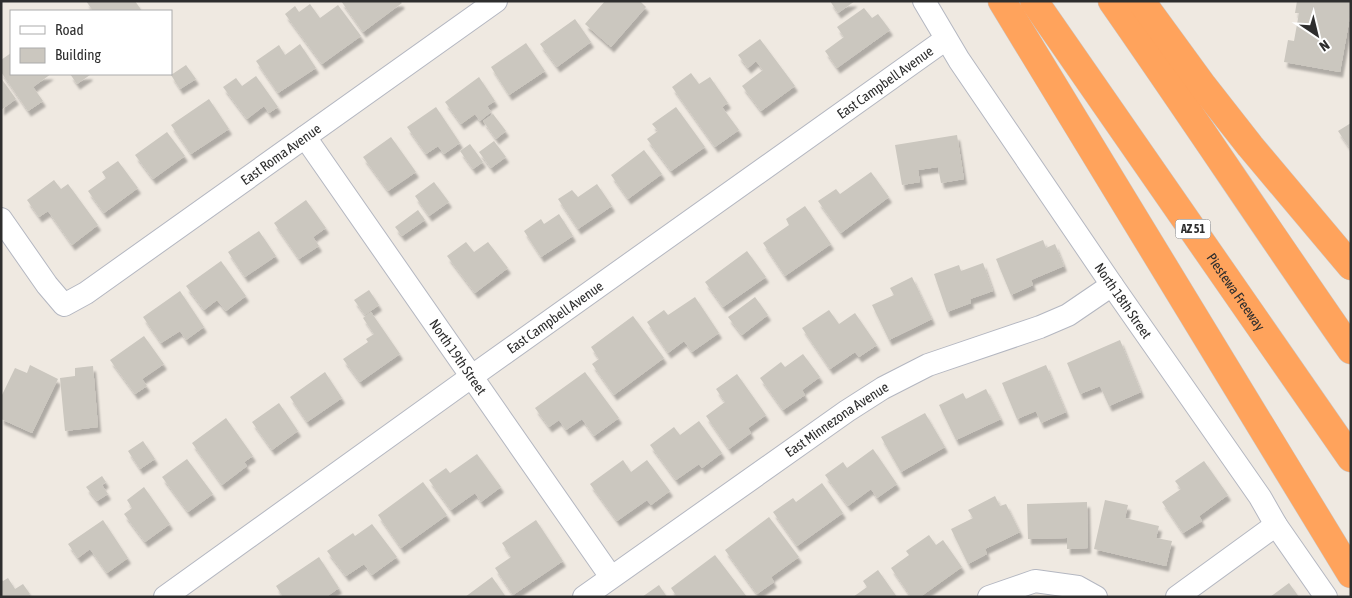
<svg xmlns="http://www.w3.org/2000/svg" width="1352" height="598" viewBox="0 0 1352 598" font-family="'Asap Condensed',sans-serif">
<defs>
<filter id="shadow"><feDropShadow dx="3" dy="5.5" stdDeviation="1" flood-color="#0004"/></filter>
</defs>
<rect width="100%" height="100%" fill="#efe9e1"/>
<path fill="#cbc7bf" filter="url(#shadow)" d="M86 1H135L142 11H93Z
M341 1H400L402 3 363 32Z
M605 1H640L646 7 611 47 585 24Z
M830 1H855L838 13Z
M1297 1H1351V11L1340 72 1284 62 1288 40 1294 41 1299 13H1295Z
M310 4 320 18 338 5 361 36 322 64 285 14 295 6 299 12Z
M864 8 872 18 878 14 890 30 837 68 825 51 844 37 837 27Z
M575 19 591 42 557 67 540 44Z
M760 39 795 86 761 111 742 86 763 70 756 61 748 68 738 55Z
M526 43 545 71 509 95 491 67Z
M300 44 316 68 278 93 256 61 279 45 285 55Z
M11 53V74H51L33 87 43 101 28 111 1 72V60Z
M186 65 196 79 180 89 171 75Z
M691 73 699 84 710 77 728 103 722 107 739 130 715 147 672 87Z
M70 74H89L90 75 77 84Z
M256 76 278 107 269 113 264 106 247 119 223 87 236 78 242 86Z
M479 77 495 101 487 106 491 112 480 121 475 114 461 124 445 102Z
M1 78 16 99 1 110Z
M209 99 229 129 191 154 171 125Z
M436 107 460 143 444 154 438 146 426 154 407 127Z
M676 107 705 147 671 171 647 139 658 131 652 124Z
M493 114 506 131 496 139 483 121Z
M1351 123V150L1338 131Z
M167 132 185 156 153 179 135 155Z
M957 135 964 179 941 183 938 167 918 170 920 182 902 185 895 145Z
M391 137 416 172 388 191 363 157Z
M494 141 506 157 491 168 479 152Z
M470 144 483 162 473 169 460 151Z
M644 150 662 174 628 199 611 175Z
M118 161 138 188 104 213 88 191 106 178 102 172Z
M871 172 889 197 841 233 818 201 836 189 840 194Z
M54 180 61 189 68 184 98 225 72 245 48 211 39 217 27 200Z
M434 182 449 202 429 216 415 196Z
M597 184 612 206 578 229 558 199 572 190 578 197Z
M306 200 326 228 313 237 319 246 299 259 274 223Z
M805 206 831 244 785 276 763 243 789 225 786 219Z
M418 210 425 220 402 236 395 227Z
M559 214 573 236 541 257 524 231 541 219 544 224Z
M259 231 276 256 245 277 228 252Z
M1043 240 1046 248 1055 244 1064 266 1031 280 1033 285 1011 295 996 259Z
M466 242 474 252 488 242 508 268 475 293 447 256Z
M747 251 766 277 723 307 705 282Z
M221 261 246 296 226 311 217 300 204 310 186 286Z
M983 263 993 291 970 299 971 303 947 312 934 274 959 265 961 271Z
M912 277 932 319 889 340 872 305 894 295 890 288Z
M369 290 379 305 365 315 354 300Z
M180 291 204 327 186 340 180 331 161 343 143 317Z
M695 297 719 333 692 352 684 341 668 353 647 322 664 310 668 315Z
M755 297 768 315 742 335 728 317Z
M829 310 839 324 855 313 877 345 859 357 855 352 830 369 802 328Z
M371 312 400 354 360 382 343 359 368 342 366 339 374 334 363 318Z
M633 316 664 358 614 395 592 364 599 359 591 347Z
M144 336 164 364 142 379 147 386 135 394 110 360Z
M1120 340 1141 392 1109 406 1100 386 1080 394 1067 363Z
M803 354 820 377 802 390 805 395 783 410 760 378 781 362 785 367Z
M30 365 58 379 32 433 1 419V397L15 368 27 373Z
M1046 365 1066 412 1041 423 1036 411 1017 419 1002 383Z
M93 366 98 427 65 431 60 378 75 376V368Z
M325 372 342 398 307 422 290 397Z
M585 372 619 418 594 436 582 419 566 430 559 420 549 427 535 408Z
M737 374 766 415 748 428 751 433 729 449 706 416 725 402 716 389Z
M986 389 1001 419 956 440 939 405 963 393 966 399Z
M279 403 298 431 272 450 252 422Z
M925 413 945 447 901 472 881 437Z
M226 418 253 456 244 462 247 466 222 485 192 443Z
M699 421 722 453 702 468 699 464 676 480 650 445 674 427 680 435Z
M143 441 155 459 140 469 128 451Z
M873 449 897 484 877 498 871 489 848 506 825 475 843 462 847 468Z
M477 454 501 487 481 502 475 493 451 510 429 480 446 468 450 473Z
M187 459 213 494 188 512 162 477Z
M623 460 631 472 647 460 670 491 651 505 647 500 617 521 590 484Z
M1204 461 1228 495 1199 516 1202 521 1183 533 1162 502 1181 489 1175 481Z
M102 476 106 482 102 485 108 494 97 501 86 487Z
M423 482 447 515 401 548 378 515Z
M822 483 843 513 797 546 773 512 793 498 796 502Z
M144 487 170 524 145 542 124 514 132 508 127 500Z
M995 496 1000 506 1006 504 1020 532 985 549 987 554 968 564 951 529 973 518 968 510Z
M1105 500 1128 505 1125 518 1159 526 1156 538 1172 541 1166 566 1094 549Z
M1087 502 1088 548 1067 549V538L1028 539 1027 504Z
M769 517 799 557 771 577 774 582 757 594 725 550Z
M103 520 128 558 107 573 90 549 78 558 68 544Z
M536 520 563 561 513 595 495 568 511 557 502 543Z
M372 524 397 557 372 575 364 564 346 576 327 551 353 533 355 536Z
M929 535 936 545 943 540 962 567 920 597H911L891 568 909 555 906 551Z
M715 555 747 597H677L671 588Z
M319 557 339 588 326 597H283L276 586Z
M878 570 897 597H853L867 587 863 581Z
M492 577 506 597H465Z
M8 578 15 589 23 584 30 594 26 597H1V579L3 581Z
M1289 583 1299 597H1270Z
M659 585 667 597H642Z"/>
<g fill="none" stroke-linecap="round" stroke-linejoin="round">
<g stroke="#b4b7c1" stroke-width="24">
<g id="minor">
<path id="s1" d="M924 1 959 60 1112 285 1260 497 1276 525 1326 597"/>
<path id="s2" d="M305 137 611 577"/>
<path id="s3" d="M1 219 47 285 64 305 86 293 496 1"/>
<path id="s4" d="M165 597 471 377 946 39"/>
<path id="s5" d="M584 597 847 411 883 388 928 365 1040 327 1068 315 1112 285"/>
<path d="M989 597 1035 581 1078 587 1096 597"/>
<path d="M1177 597 1276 525"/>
</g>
</g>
<g stroke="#c9c9c9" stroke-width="29">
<g id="highway">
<path d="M1002 1 1351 574"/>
<path id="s6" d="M1034 1 1351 458"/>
<path d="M1112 1C1193 117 1270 234 1351 350"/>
<path d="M1141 1 1203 86 1250 146 1351 266"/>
</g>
</g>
<use href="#minor" stroke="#fff" stroke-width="22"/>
<use href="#highway" stroke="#ffa35c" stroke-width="28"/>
</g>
<g text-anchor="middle" stroke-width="4" stroke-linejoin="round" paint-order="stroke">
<rect fill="#fff" stroke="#6d6d6d" stroke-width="1" x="1175.5" y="219.5" width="35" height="19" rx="4"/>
<g font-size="12" font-weight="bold" fill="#2e2e2e">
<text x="1193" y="233">AZ 51</text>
</g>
<g font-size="14" fill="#2e2e2e" stroke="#fff">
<text dy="5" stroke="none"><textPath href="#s4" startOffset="885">East Campbell Avenue</textPath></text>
<text dy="5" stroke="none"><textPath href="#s3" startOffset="371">East Roma Avenue</textPath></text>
<text dy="5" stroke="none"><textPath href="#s6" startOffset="354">Piestewa Freeway</textPath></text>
<text dy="5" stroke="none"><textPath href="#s1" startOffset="360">North 18th Street</textPath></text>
<text dy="5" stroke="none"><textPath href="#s4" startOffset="480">East Campbell Avenue</textPath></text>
<text dy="5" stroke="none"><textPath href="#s2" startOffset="268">North 19th Street</textPath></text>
<text dy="5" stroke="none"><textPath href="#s5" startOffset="309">East Minnezona Avenue</textPath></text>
</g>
</g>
<rect width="1352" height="598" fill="none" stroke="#2e2e2e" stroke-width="5"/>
<rect x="10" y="10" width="162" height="65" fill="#ffffff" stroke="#ababab"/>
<rect x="20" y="26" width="25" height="8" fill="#ffffff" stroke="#ababab"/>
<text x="55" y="35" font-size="15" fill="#2e2e2e">Road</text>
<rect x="20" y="48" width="25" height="15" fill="#cbc7bf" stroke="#ababab"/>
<text x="55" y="60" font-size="15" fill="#2e2e2e">Building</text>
<g transform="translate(1317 35) rotate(145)" stroke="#ffffff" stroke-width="4" paint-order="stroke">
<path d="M0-4L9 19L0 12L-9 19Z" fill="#2e2e2e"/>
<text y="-8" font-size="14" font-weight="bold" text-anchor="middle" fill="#2e2e2e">N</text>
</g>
</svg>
